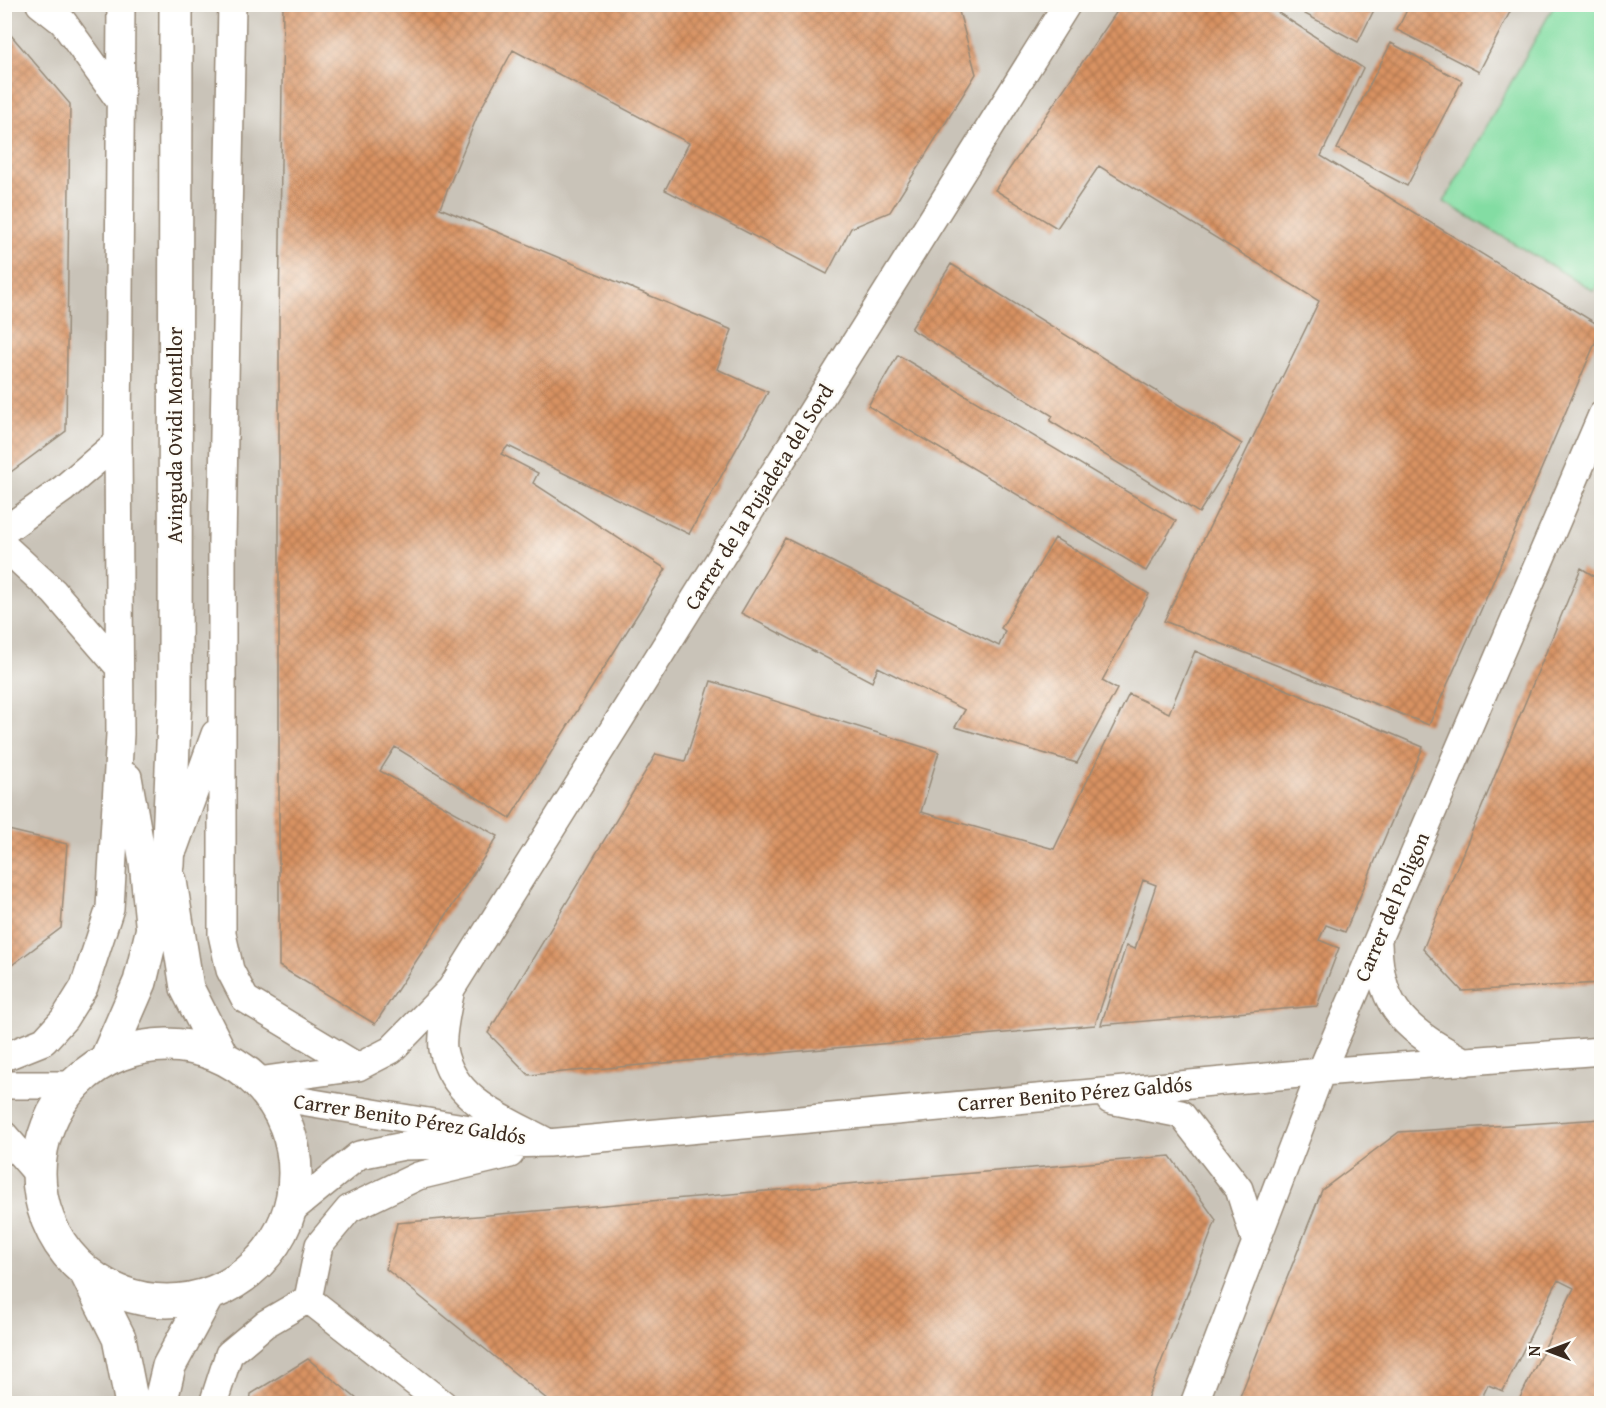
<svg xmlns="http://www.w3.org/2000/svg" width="1606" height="1408" viewBox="0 0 1606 1408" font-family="'Gentium Book Plus',serif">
<defs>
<pattern id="building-cross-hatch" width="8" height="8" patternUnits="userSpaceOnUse" patternTransform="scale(1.5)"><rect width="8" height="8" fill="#d89262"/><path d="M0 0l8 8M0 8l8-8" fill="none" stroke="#b07750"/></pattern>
</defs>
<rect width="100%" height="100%" fill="#fdfcf7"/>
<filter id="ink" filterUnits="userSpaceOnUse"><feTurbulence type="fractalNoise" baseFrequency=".0167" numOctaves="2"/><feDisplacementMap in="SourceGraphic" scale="12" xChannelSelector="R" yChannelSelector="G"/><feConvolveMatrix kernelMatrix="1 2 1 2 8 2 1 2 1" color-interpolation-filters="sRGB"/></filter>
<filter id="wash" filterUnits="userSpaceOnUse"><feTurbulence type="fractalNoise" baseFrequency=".008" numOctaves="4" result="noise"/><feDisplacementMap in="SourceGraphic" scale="24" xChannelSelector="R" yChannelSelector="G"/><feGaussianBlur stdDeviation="1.35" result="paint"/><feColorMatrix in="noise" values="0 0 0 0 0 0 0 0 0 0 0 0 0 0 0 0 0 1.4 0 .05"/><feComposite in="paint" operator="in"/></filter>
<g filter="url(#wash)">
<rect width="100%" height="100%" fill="#f3e8d0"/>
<path fill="#c9c3b8" d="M5 5H1601V1403L5 1404Z"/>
<path fill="#83dda3" stroke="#5f8460" stroke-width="1.5" d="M1555 4 1595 5 1601 8 1602 276 1594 291 1444 202Z"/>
<g id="blocks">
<path fill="url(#building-cross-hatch)" d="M283 4H957L976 74 890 212 851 228 827 274 665 190 689 143 513 50 479 112 440 208 732 330 717 369 768 392 689 534 508 446 501 454 538 473 533 483 666 569 510 818 395 747 380 771 498 836 375 1024 279 966V321Z
M1122 4H1265L1363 68 1321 156 1602 327 1481 610 1429 725 1164 621 1319 301 1099 166 1057 228 995 190Z
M1310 4H1377L1358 42 1305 14Z
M1410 4H1514L1479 72 1397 30Z
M4 27 70 104 66 431 4 477Z
M1391 43 1462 81 1407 186 1337 149Z
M951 264 1242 444 1199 513 1050 421 1053 416 911 329Z
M898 355 1176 521 1146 571 868 406Z
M785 538 999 646 1005 631 1001 628 1055 538 1149 594 1102 681 1117 689 1077 763 955 727 965 710 878 667 872 682 741 613Z
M1581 568 1602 581V979L1600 983 1462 991 1423 949Z
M1195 651 1423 747 1345 932 1326 925 1319 940 1339 948 1317 1006 1101 1025 1126 946 1135 949 1156 885 1143 880 1095 1025 529 1075 488 1033 656 754 685 761 711 681 939 752 921 812 1054 849 1129 694 1169 713Z
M4 829 67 844 61 928 4 971Z
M1602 1119V1404H1517L1574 1288 1558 1280 1503 1391 1488 1385 1479 1404H1237L1322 1190 1399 1132Z
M1170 1156 1216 1220 1145 1404H553L386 1269 397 1223Z
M308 1359 363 1404H250L251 1394Z"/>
</g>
</g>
<g filter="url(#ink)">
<use href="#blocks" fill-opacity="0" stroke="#978977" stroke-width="1.5"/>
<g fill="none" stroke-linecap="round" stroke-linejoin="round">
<g stroke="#978977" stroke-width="30">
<path id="minor" d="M40 4 63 22 120 101
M232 4 222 542V934L230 970 245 999 358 1067
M4 531 63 489 118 442
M4 546 54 592 118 666
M128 777 143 862 149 923
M174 848 215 734
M1378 944C1380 1013 1410 1031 1465 1062
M451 989C448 1005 441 1034 443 1049 452 1101 507 1120 547 1142
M4 1057 44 1041 64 1019 84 987 110 908 120 734 118 442 121 4
M258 1081 358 1067 391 1050 451 989 1067 4
M4 1085H73
M271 1096 488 1132
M1110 1100 1181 1114 1239 1189 1256 1243
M4 1135 39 1175
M290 1211 359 1155 404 1146 548 1143 1321 1072 1602 1051
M308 1299 319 1245 349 1209 418 1176 510 1154
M308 1299 443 1404
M213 1404 229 1354 265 1324 308 1299
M1194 1404 1321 1072 1602 415"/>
</g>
<g stroke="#978977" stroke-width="36">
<path id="tertiary" d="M170 881 187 988 221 1055
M39 1173a128 128 0 1 1 256 0a128 128 0 1 1-256 0Z
M107 1058 140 982 168 865 175 697 176 4
M87 1274 119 1338 132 1404
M160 1404 169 1366 207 1296"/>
</g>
<use href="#minor" stroke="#fff" stroke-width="27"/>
<use href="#tertiary" stroke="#fff" stroke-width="33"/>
</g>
</g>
<g text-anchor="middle" stroke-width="4.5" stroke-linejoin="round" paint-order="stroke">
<g font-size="21" fill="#3b2a1e" stroke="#fdfcf7">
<text transform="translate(175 435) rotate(-90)" y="7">Avinguda Ovidi Montllor</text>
<text transform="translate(759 497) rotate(-58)" y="7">Carrer de la Pujadeta del Sord</text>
<text transform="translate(1392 907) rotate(-67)" y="7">Carrer del Poligon</text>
<text transform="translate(1075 1094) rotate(-5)" y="7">Carrer Benito Pérez Galdós</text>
<text transform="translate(410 1119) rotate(9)" y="7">Carrer Benito Pérez Galdós</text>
</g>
</g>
<rect width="1606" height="1408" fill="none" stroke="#fdfcf7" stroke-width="24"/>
<g transform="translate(1549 1351) rotate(270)" stroke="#fdfcf7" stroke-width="4.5" paint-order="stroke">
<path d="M0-4.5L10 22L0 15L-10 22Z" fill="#3b2a1e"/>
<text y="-9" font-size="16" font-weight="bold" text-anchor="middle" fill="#3b2a1e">N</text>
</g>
</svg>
